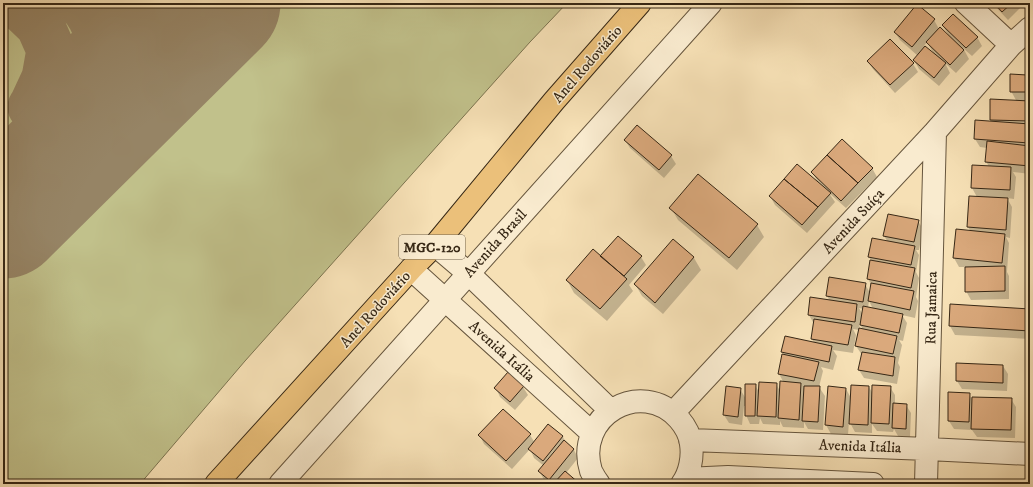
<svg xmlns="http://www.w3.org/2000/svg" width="1033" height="487" viewBox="0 0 1033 487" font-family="'IM FELL DW Pica',serif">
<rect width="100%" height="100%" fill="#f6e0b5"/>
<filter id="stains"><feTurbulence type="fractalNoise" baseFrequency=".005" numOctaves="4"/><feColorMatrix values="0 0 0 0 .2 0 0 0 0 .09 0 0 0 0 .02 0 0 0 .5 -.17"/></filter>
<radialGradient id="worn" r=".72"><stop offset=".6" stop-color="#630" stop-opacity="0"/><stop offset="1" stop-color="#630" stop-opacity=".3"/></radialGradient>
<path fill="#c1c18b" stroke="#7c7450" d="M3 3H567L530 42 245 361 140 484H3Z"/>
<path fill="#0003" fill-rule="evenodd" d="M992 3H1020L1022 6 1008 20Z
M934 20 939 29 949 36 943 26 977 37 982 46 972 56 963 48 969 59 956 73 945 63 950 73 939 86 919 69 914 60 918 56 900 40 895 32ZM927 42 934 54 924 46Z
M1030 58V132H1029L1028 148H1030V143V174L1013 172 1016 177 1014 199 1007 198 1012 207 1010 238 1006 237 1009 243 1007 272 1009 276V299L971 300 966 291V267H959L954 258 971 232 968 227 977 197 972 188 989 167 986 161 987 148 980 147 975 139 992 123 991 120 1017 102 1011 91 1028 76Z
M868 61 913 64 918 72 895 93 873 69Z
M637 126 671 156 676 164 664 178 630 148 625 140Z
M872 168 877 177 846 208 829 193 835 202 807 233 775 205 770 196 819 184 812 172Z
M671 208 757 225 764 237 737 270 678 220Z
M918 221 923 229 919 250H916L919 255 916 272 919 278 916 297 918 301 915 318 902 315 907 323 903 341 899 340 902 345 898 363 900 367 897 384 864 378 859 370 862 355 856 346 859 330 853 329 856 335 853 353 833 350 837 356 833 370 821 367 823 371 819 387 825 396 823 430 808 429 804 422V428L783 427 780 421V425L763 424 760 418 759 424H750L746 415V406H744L742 425 729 423 724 415 740 389 746 399 755 385 759 392 776 384 780 391 784 383 779 374 784 356 782 351 814 343 812 339 814 324 809 315 830 301 827 296 865 284 870 293 872 286 868 279 871 260 869 257 888 242 884 236ZM869 301 873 309 868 308ZM859 308 864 309 863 315ZM860 324 863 330 859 329Z
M673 240 694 258 701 270 663 314 642 296 635 284Z
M601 257H641L646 265 629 285 633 291 607 321 574 293 567 280Z
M951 305 1030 310V339L955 335 950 326Z
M1003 366 1008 374 1007 391 962 389 957 381Z
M523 387 528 395 515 410 500 397 496 388Z
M869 387 873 394 890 387 895 395V404L906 405 911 413 910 437 898 436 894 429 893 432 877 431 872 424V433L855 432 849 421 848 435 831 434 826 425 846 389 851 398Z
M969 394 971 398 1011 399 1016 407 1015 438 977 437 972 430 954 429 949 421Z
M503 410 530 435 535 443 548 426 563 437 567 445 574 450 578 458 566 473 579 484H549L544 480 540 472 544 466 534 458 530 449 512 469 484 444 480 436Z"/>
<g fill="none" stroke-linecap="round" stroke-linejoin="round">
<path stroke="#968465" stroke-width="49" d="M17 3 40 25 51 50 46 78 33 106
M101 11C141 26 176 22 213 3
M32 107 137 3
M71 149C76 143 81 138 85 132 99 111 109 75 104 49 103 44 100 39 99 35 95 22 90 12 81 3"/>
<path stroke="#968465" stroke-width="123" d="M3 217 219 3"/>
</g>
<path fill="#daa97c" stroke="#362715" d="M994 3H1012L1002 12Z
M917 4 935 19 912 47 894 32Z
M953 14 978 37 966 48 942 25Z
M940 27 964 50 950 65 926 42Z
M890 39 914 63 890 85 867 61Z
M925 46 946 63 934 78 913 60Z
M1028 57H1030V92H1010V74L1027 75Z
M990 99 1030 101V121L990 120Z
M975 120 1030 124 1029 143 974 139Z
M637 125 672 155 659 170 624 140Z
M842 139 873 168 858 183 827 155Z
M987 141 1030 146V166L985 162Z
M827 155 858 183 841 201 811 172Z
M797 164 831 193 818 207 784 179Z
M972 165 1011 167 1010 190 971 188Z
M698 174 758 224 729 258 669 208Z
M784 179 818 207 802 225 769 196Z
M969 196 1008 198 1006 230 967 227Z
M888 214 919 220 914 242 883 236Z
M956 229 1005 234 1002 263 953 258Z
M618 236 642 256 624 276 600 256Z
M872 238 915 246 911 265 868 257Z
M673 239 694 257 655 303 634 284Z
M593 249 627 279 600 309 566 280Z
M870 260 915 268 911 288 867 279Z
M1005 266V291L965 292V267Z
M829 277 866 283 863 302 826 296Z
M871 283 914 291 910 310 868 301Z
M810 297 857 304 855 322 808 315Z
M950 304 1030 309V331L949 326Z
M863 306 903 314 899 333 860 325Z
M814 319 852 325 848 345 811 339Z
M859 328 897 336 893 354 855 346Z
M785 336 832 346 829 362 781 352Z
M862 352 895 357 893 376 858 370Z
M782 354 819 362 814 381 778 374Z
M956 363 1003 365V383L956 381Z
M508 372 524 386 510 402 494 388Z
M780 381 801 383 799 420 778 418Z
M759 382 777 383 776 417 757 416Z
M745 384H756L755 416H745Z
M851 385 869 386 868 425 849 424Z
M872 385 891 386 889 424 871 423Z
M726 386 741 388 738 417 723 415Z
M804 386H820L818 422 802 421Z
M828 386 846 388 843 427 825 425Z
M948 392 970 393 969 422 948 421Z
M972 397 1012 398 1011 430 971 429Z
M893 403 907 404 906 429 892 428Z
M503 409 531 434 506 461 478 435Z
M548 424 563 436 543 461 528 449Z
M564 440 574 449 549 480 538 471Z
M565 471 580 484H553Z"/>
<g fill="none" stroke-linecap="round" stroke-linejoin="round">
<g stroke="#66553d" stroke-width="24">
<path id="minor" d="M966 3 1011 45
M435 245 468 273 610 410
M411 269 592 433
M673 413 935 132 1011 45 1030 28
M690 440 928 449 1030 454
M686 479 728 477 873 484
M280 484 711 3
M599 484C596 480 593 475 591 471 574 416 641 377 679 419 685 426 690 435 691 444 693 457 690 473 682 484
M926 484 935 132"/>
</g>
<g stroke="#362715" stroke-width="24">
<path id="major" d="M216 484 411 269 435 245 554 101 640 3"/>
</g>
<use href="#minor" stroke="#f9ebcf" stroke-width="22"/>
<use href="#major" stroke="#ebc07a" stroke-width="22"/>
</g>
<g text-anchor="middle" stroke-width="3" stroke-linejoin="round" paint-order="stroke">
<rect fill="#f9ebcf" stroke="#70624d" stroke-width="1" x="399" y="235" width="66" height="24" rx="3"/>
<g font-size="14" font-weight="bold" fill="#362715">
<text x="432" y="252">MGC-120</text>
</g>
<g font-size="15" fill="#362715" stroke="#f9ebcf">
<text transform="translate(587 64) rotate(-49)" y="5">Anel Rodoviário</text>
<text transform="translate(853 221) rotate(-47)" y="5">Avenida Suíça</text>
<text transform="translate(495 243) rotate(-48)" y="5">Avenida Brasil</text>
<text transform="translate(931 308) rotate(-89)" y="5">Rua Jamaica</text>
<text transform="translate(375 309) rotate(-48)" y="5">Anel Rodoviário</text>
<text transform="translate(502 351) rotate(42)" y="5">Avenida Itália</text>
<text transform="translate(860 446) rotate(2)" y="5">Avenida Itália</text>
</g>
</g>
<rect width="1033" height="487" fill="none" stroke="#f6e0b5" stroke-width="16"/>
<rect x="4" y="4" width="1025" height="479" fill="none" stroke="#362715" stroke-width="2"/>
<rect x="8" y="8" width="1017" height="471" fill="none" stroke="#362715"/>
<rect width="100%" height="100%" filter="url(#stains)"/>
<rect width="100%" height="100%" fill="url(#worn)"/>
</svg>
